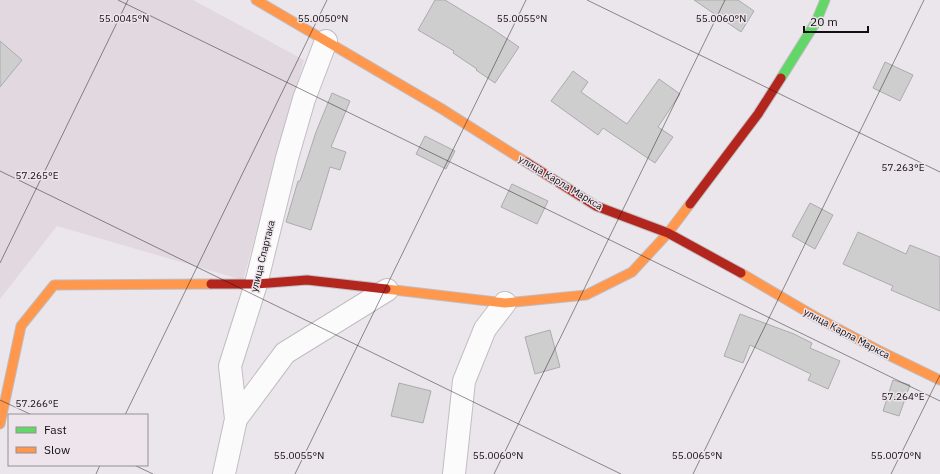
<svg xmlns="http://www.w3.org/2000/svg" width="940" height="474" viewBox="0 0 940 474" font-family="'IBM Plex Sans',sans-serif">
<rect width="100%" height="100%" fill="#ebe6eb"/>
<path fill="#e1d8e0" d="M0 0H193L304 60 243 280 57 226 0 299Z"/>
<path fill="#cfcecf" stroke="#acabac" d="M435 0H445L491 28 519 47 495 83 476 70 477 69 453 53 454 51 418 30Z
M694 0H738L754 11 741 32Z
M0 41 22 60 0 87Z
M885 62 913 75 900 101 873 88Z
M573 71 588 82 581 92 627 124 659 79 680 94 658 127 673 137 655 163 603 128 598 135 551 101Z
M332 93 350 101 331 147 346 152 340 170 330 167 311 230 286 222 298 181H300L316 132Z
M425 136 455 151 446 169 416 154Z
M512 184 548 201 537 224 501 207Z
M810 203 833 215 815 249 792 236Z
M858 232 906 254 910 245 940 257V311L891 290 893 286 843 264Z
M740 314 794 334 812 343 810 348 840 361 828 389 808 380 811 374 750 345 743 363 724 356Z
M550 330 560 367 535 374 525 337Z
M893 380 910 385 899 416 883 411Z
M399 383 431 391 423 423 391 416Z"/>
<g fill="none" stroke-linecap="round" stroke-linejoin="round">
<g stroke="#c1bdc1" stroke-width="24">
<path id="street" d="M236 419 285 353 387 290
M224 474 236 419 230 366 256 284 287 158 304 99 326 41
M454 474 464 381 485 329 505 303"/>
</g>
<g stroke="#c1bdc1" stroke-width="11">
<path id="fast" d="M781 78 816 22 825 0"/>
</g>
<g stroke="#c1bdc1" stroke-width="11">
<path id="slow" d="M256 0 442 109 526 162
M741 273 814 316 882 352 940 380
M386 289 505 303 586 295 632 272 668 233 690 204
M0 424 21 326 54 285 211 284"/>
</g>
<g stroke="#c1bdc1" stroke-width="11">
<path id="jam" d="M526 162 596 206 668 233 741 273
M690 204 758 114 781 78
M211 284H256L307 280 386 289"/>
</g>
<use href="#street" stroke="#fcfbfc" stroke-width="22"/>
<use href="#fast" stroke="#63d668" stroke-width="9"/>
<use href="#slow" stroke="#ff974d" stroke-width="9"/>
<use href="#jam" stroke="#b3261e" stroke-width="9"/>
</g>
<path fill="none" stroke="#110f11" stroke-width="1" stroke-opacity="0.45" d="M118 0 940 401M587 0 940 172M0 171 621 474M0 263 128 0M0 400 32 415M125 415 327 0M134 465 153 474M96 474 100 465M295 474 526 0M494 474 725 0M693 474 924 0M891 474 940 375"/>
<g text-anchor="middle" stroke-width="3" stroke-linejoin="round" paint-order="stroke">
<g font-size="10" fill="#110f11" stroke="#ede4ec">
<text transform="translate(561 182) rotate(31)" y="4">улица Карла Маркса</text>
<text transform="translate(262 256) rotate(-76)" y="4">улица Спартака</text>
<text transform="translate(847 333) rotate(28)" y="4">улица Карла Маркса</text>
</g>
</g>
<g font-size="10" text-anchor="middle" fill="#110f11" stroke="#ede4ec" stroke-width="3" stroke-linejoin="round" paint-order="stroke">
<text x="522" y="22">55.0055°N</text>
<text x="124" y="22">55.0045°N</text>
<text x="323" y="22">55.0050°N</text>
<text x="721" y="22">55.0060°N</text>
<text x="903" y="171">57.263°E</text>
<text x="37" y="179">57.265°E</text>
<text x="903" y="400">57.264°E</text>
<text x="37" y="407">57.266°E</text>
<text x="299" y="459">55.0055°N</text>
<text x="498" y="459">55.0060°N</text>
<text x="697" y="459">55.0065°N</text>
<text x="896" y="459">55.0070°N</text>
</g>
<rect x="8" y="414" width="140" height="52" fill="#ede4ec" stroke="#958f94"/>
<rect x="16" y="427" width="20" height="6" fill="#63d668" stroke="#958f94"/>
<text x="44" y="434" font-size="12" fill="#110f11">Fast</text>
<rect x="16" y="447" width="20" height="6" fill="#ff974d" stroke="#958f94"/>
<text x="44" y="454" font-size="12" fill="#110f11">Slow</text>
<path d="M804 26v6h64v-6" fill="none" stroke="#110f11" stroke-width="2"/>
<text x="810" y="26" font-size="12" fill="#110f11" stroke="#ede4ec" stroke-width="3" paint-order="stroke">20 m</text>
</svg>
